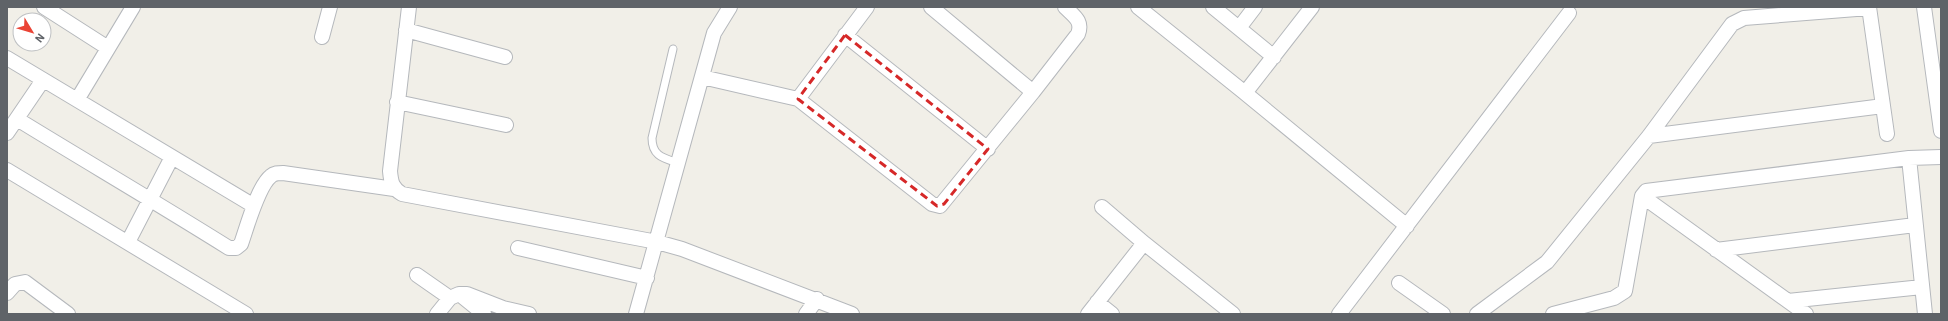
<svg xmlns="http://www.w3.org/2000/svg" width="1948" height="321" viewBox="0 0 1948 321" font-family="'IBM Plex Sans',sans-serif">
<rect width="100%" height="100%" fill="#f1efe8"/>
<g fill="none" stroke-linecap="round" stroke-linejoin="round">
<g stroke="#b5b8bc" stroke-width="9">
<path id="lane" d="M673 49 652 138C652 156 663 158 678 163"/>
</g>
<g stroke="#b5b8bc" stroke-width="16">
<path id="street" d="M44 7 108 48
M409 7 390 171C391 182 392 188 402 194L657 242 682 249 852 314
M931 7 1033 92
M1138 7 1245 93
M1213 7 1274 57
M1312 7 1245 93 1407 226
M1869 7 1887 134
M1924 7 1941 131
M1239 28 1255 7
M406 30 505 57
M845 35 988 149
M322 37 330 7
M7 58 254 206
M702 77 798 99 932 204 940 206 1033 92 1078 34C1083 21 1074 16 1065 7
M798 99 867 7
M77 100 133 7
M397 102 506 125
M17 119C87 162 159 204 229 248H236L241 244C247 227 258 186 271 176 274 173 278 173 283 173L394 189
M7 133 43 80
M1649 136 1883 106
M1909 158 1925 314
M7 170 246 314
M1642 196 1806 314
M1102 207 1144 243
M128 242 172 157
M518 248 647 278
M1716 250 1915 225
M417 275 450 298
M1399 283 1443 314
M7 293 15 284 25 282 68 314
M463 297 484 314
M1788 301 1922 287
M1097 302 1112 314
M437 314 450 298 459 294H467L503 308 529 314
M636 314 714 33 730 7
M806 314 817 299
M1088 314 1144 243 1233 314
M1339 314 1569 13
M1477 314 1547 262 1649 136 1732 24 1744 18 1869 8
M1553 314 1614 298 1625 291 1642 196 1646 191 1909 158 1941 157"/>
</g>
<use href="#lane" stroke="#fff" stroke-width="7"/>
<use href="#street" stroke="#fff" stroke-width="14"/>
</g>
<path fill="none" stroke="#d62828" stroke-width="3" stroke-dasharray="8 5" stroke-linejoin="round" d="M845 35 988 149 944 204 937 206 798 99Z"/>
<rect width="1948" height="321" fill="none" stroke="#5f6368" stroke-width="16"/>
<g transform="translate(32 32) rotate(128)"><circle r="19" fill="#ffffff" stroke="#bfc1c3"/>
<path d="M0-3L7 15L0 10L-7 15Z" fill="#ea4335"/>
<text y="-6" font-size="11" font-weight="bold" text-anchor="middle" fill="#5f6368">N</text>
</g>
</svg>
